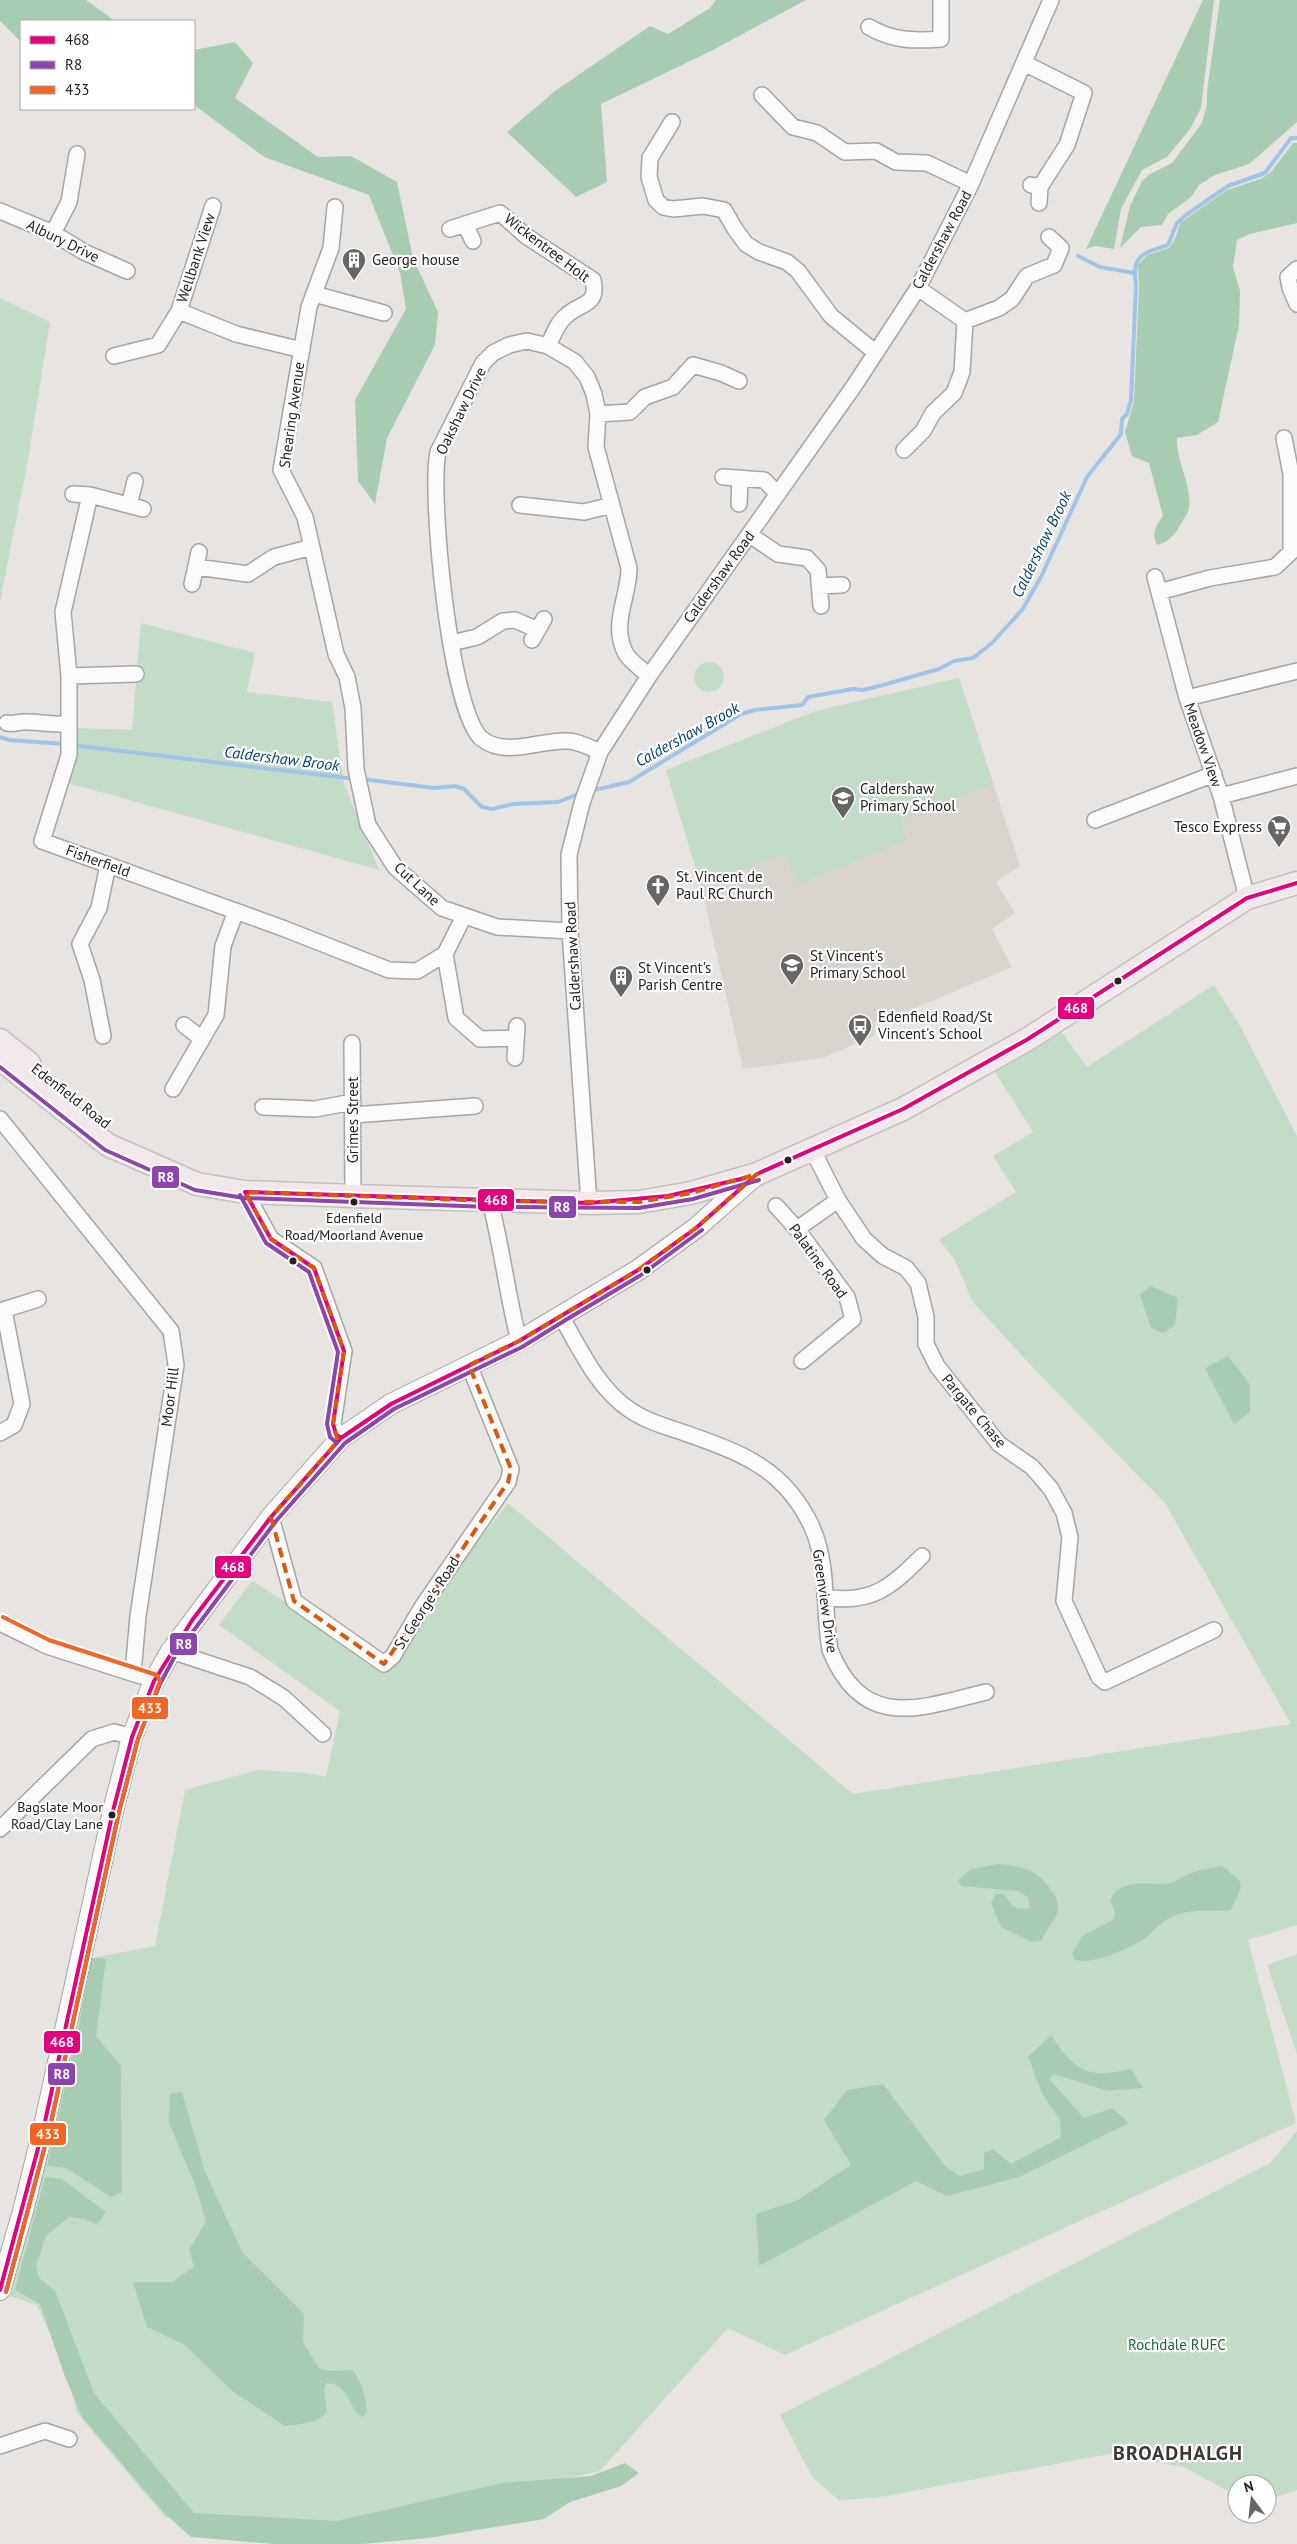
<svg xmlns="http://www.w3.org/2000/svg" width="1297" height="2544" viewBox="0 0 1297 2544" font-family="'PT Sans',sans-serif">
<rect width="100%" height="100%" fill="#e7e4e2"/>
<path fill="#d9d4ce" d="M959 678 1020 866 996 882 1015 913 992 929 1012 967 894 1017 876 1020 874 1036 823 1058 743 1069 701 886 666 770 816 711Z"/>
<path fill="#c3dcc8" d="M0 298 50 322 27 465 0 602Z
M141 623 255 653 247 692 332 702 344 784 379 870 61 781 74 728 132 730Z
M694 677a15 15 0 1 1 30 0a15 15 0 1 1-30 0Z
M959 678 993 783 900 821 907 840 799 884 784 854 701 886 666 770 816 711Z
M1214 985 1239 1024 1297 1136V1925L1248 1940 1296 2123 785 2355 728 2328 600 2471 344 2529 165 2517 77 2413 66 2368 37 2305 10 2296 91 1958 155 1946 185 1790 258 1770 306 1773 326 1777 340 1711 219 1625 252 1581 389 1667 427 1607 508 1503 853 1794 1291 1724 1165 1503 1037 1372 972 1301 955 1260 939 1240 1016 1192 993 1156 1033 1132 995 1072 1060 1030 1087 1067Z
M1297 1954V2054L1267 1965Z
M1297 2131V2490L1267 2500V2484H1237V2496L1184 2467 1109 2454 875 2498 839 2500 813 2478 780 2415 1270 2163Z"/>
<path fill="#a8ccb2" d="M0 0H86L115 21H21V42L0 21Z
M716 0H806L711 51 601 104 607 182 576 197 507 132 555 91 650 26 668 34 710 8Z
M1203 0H1214L1201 108 1190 129 1167 157 1142 170 1121 209 1114 249 1096 246 1086 249Z
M1220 0H1297V122L1249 164 1215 175 1199 185 1191 197 1168 214 1162 225 1141 227 1120 248 1130 206 1142 181 1150 174 1172 163 1202 123 1207 104V91Z
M235 42 253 63 235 98 318 157 351 156 397 182 413 258 438 312 435 345 387 438 375 504 358 481 355 400 406 309 400 273 369 195 264 157 194 105V50Z
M1293 143H1297V223L1250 234 1237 240 1233 267 1240 291 1239 325 1218 422 1197 435 1177 438C1176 462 1192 484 1189 508 1188 514 1183 520 1180 525 1175 535 1167 543 1157 545 1151 533 1156 526 1163 516L1149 463 1132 456 1125 432 1134 401 1139 287 1138 265 1147 255 1169 248 1175 239 1180 223 1227 190 1263 178 1271 172Z
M1151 1286 1178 1298 1175 1325 1163 1333 1151 1328 1140 1295Z
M1228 1356 1250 1384V1412L1234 1424 1205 1368Z
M999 1864C1023 1866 1039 1871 1052 1891 1055 1896 1059 1904 1058 1910 1058 1917 1046 1929 1042 1940L1032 1942 1001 1927 991 1903 996 1894H1004C1012 1906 1015 1911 1030 1908L1028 1897 1018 1891 961 1886 958 1880 971 1869Z
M1222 1866 1240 1881 1241 1888 1231 1910C1212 1912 1193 1908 1174 1916 1157 1923 1153 1934 1141 1941 1125 1950 1092 1965 1075 1960L1072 1954 1082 1936 1114 1919 1115 1912 1110 1900C1123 1876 1149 1887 1170 1883 1178 1881 1184 1875 1192 1873 1201 1869 1212 1868 1222 1866Z
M91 1958 106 1959 96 2036 121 2066 122 2192 111 2197 66 2168 47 2166 79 2025Z
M1051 2035C1075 2072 1089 2079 1131 2069L1143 2088 1108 2091 1054 2074 1049 2079 1084 2118 1112 2108 1129 2123 1019 2177 947 2196 916 2181 759 2266 756 2214 798 2200 851 2165 824 2120 847 2090 883 2084 945 2166 960 2176 984 2169V2153L993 2149 1011 2164 1061 2137 1060 2120 1042 2093 1028 2057Z
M182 2092 205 2172 243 2253 304 2314 303 2342 319 2368 330 2371 352 2370C363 2382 365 2397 367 2412L362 2417C346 2406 352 2385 326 2383L324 2391 327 2412C317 2424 300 2424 285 2426L232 2391 185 2345 147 2327 133 2282H172L194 2267 189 2249 206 2222 196 2187 169 2123 170 2094Z
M45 2177 62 2179 106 2212 97 2225 85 2219 69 2217 46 2236 36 2266 39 2278 55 2291 94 2393 194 2513 337 2521 502 2483 591 2476 625 2463 639 2473 621 2486 570 2502 544 2519 428 2538 362 2544H274L191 2537 165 2514 82 2417 64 2374 40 2304 15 2290Z"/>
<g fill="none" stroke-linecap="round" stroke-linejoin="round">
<path stroke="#a0c4e8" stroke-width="4" d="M1078 256 1100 267 1134 273
M0 737 9 740 65 744
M71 745 355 779
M362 779 434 788 455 786 464 789 482 807 492 809 513 804 558 802 581 793
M590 791 629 782 741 714 755 710 802 705 808 697 853 689 863 690 883 685 939 669 954 661 973 658 992 643 1022 610 1041 577 1087 477 1121 434 1122 419 1127 414 1131 400 1136 285C1131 256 1142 253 1168 245L1177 223 1186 215 1228 186 1265 173 1291 138H1297"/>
<g stroke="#a6a4a2" stroke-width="18">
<path id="street" d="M869 27C893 41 914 41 941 39V0
M1024 63 1084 93 1067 145 1040 187
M762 95 793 127 817 133 845 152 876 151 896 162 927 163 971 184
M672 122 650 158 649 177 656 200 663 207 673 209 703 206 724 210 735 229 746 244 759 252 787 262 798 271 831 316 876 353
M1031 185 1040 187 1039 203
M213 206 179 311 236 334 302 350
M335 207 331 248 309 307 281 470 305 517 336 654 347 677 353 708 356 769 368 825 395 867 442 908 497 927 570 931
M0 211 53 233 84 252 127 271
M465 224 473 241
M450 229 500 213 526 236 593 280C599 307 580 302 566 316 557 323 553 336 548 346
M53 233 69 202 77 154
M1297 269 1288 277 1290 288 1297 304
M314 294 384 313
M965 321 999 308 1012 299 1027 276 1054 265 1061 248 1049 237
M114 356 158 345 179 311
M598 414 630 412 645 397 673 387 693 365 721 373 739 381
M904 450 923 431 933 413 954 393 962 372 965 321 918 288
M723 477 764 480 778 494
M73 494 90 495
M739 504 740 478
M129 505 135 481
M520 505 584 512 612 505
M143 509 90 495 63 612 69 676V755L42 841 285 929 389 970 417 971 445 954 464 916
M750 535 778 554 807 558 818 570 821 606
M196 567 248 574 274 557 312 547
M1155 577 1187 698 1221 796 1247 898
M192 584 199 552
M819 586 842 585
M1159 592 1210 578 1275 567 1291 552V474L1284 438
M532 640 544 619
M451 643 477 637 503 621 515 620 538 630
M69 676 136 674
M1187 698 1297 671
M7 723C15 725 20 721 27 722 41 722 54 725 68 724
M600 752C591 748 578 741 568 741 541 739 506 758 482 739 450 713 429 494 438 452L483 363 493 353 509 345 527 341 548 346 575 362 587 377 594 394 598 414 596 447 629 568C629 597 610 625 626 654 631 662 642 669 649 676
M1221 796 1297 776
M1095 820 1214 774
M445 954 456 1018 480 1039 516 1038
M184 1025 202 1039
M103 1036 92 980 80 944 99 908 108 865
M352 1043 353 1196
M515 1058 517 1026
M173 1089 216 1015 223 946 236 911
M263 1107 315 1109 353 1102
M353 1115 475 1106
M0 1119 171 1331 176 1365 138 1616 133 1673
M813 1151 838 1200 864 1239 883 1256 906 1268 918 1283 926 1317V1344L937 1366 999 1444 1032 1467 1051 1489 1064 1513 1070 1537 1064 1601 1099 1677 1105 1682 1214 1630
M245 1192 271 1239 314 1268 344 1351 333 1424 336 1434 341 1438
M490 1201C502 1248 507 1294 519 1341
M589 1203 570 931 569 855 582 803 600 752 649 676 854 386 918 288 971 184 1051 0
M776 1206 797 1229 847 1297 853 1319 802 1361
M797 1229 838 1200
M0 1311 38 1299
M561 1316C580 1349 598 1389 630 1410 646 1421 664 1426 682 1432 739 1452 784 1467 812 1527 829 1566 823 1609 830 1650 863 1731 918 1709 986 1692
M0 1433 14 1425 22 1404 4 1310
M271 1517 294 1601 384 1664 393 1656 422 1607 508 1482 511 1469 469 1365
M825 1597C872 1605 892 1586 922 1556
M0 1623 47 1646 141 1676
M171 1651 250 1677 284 1698 323 1734
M0 1829 92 1739 114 1732 132 1737
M0 2446 45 2431 69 2439"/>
</g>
<g stroke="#a6a4a2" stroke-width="22">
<path id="secondary" d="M0 2290 23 2211 44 2126 113 1811 132 1737 154 1681 171 1651 271 1517 341 1438 391 1404 519 1341 638 1270 696 1228 757 1174"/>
</g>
<g stroke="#c2c1c0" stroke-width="25">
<path id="primary" d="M0 1040 29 1063
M0 1059 108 1145 197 1184 245 1192 353 1196 589 1203 639 1202 691 1193 757 1174 903 1109 1028 1039 1247 898 1297 883"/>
</g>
<use href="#street" stroke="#fbfbfb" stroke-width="15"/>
<use href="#secondary" stroke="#fbfbfb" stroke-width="20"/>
<use href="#primary" stroke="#f2e7ea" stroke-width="22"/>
<g stroke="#fff" stroke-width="8">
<path id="bus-1" d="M245 1192 589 1203 668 1196 745 1178
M245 1192 271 1239 314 1268 344 1351 333 1424 336 1434 341 1438
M0 2290 44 2126 113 1811 132 1737 154 1681 193 1619 271 1517 341 1438 391 1404 519 1341 638 1270 696 1228 757 1174 903 1109 1028 1039 1247 898 1297 883"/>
</g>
<g stroke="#fff" stroke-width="8">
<path id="bus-2" d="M0 1067 105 1150 195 1190 244 1198 490 1207 639 1208 693 1199 759 1180
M240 1195 266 1243 309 1272 338 1352 327 1424 330 1437 337 1443
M6 2292 50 2127 119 1812 138 1739 160 1684 176 1654 276 1521 345 1443 394 1409 522 1347 564 1321 641 1275 702 1230"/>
</g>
<g stroke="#fff" stroke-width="8">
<path id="bus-3" d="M3 1617 49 1640 157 1675 160 1681 138 1739 119 1812 50 2127 6 2292"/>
</g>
<use href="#bus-1" stroke="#e5007d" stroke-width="4"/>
<use href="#bus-2" stroke="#8e44ad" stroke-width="4"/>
<use href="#bus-3" stroke="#f26522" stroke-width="4"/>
</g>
<path fill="none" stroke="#de560d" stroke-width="4" stroke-dasharray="10 6" stroke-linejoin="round" d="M757 1174 696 1228 638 1270 519 1341 469 1365 511 1469 508 1482 384 1664 294 1601 271 1517 338 1441 333 1424 344 1351 314 1268 271 1239 245 1192 490 1201 639 1202 691 1193Z"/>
<defs>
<g id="building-pin" transform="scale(1.25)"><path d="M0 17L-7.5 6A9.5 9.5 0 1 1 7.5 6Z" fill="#686664" stroke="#fff"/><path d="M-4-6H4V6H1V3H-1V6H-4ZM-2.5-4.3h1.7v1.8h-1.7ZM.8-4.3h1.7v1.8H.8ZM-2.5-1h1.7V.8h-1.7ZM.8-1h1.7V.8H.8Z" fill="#fff"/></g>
<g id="school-pin" transform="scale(1.25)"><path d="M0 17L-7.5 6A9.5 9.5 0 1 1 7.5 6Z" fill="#686664" stroke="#fff"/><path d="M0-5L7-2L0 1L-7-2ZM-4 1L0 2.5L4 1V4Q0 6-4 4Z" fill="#fff"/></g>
<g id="supermarket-pin" transform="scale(1.25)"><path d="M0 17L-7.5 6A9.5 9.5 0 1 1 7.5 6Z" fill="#686664" stroke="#fff"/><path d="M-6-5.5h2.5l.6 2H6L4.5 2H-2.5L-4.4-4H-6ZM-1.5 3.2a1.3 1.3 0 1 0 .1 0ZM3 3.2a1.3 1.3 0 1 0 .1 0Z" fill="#fff"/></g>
<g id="church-pin" transform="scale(1.25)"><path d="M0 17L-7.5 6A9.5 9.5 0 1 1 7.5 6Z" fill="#686664" stroke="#fff"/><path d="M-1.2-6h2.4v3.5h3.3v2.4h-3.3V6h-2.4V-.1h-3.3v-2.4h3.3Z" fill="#fff"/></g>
<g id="bus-pin" transform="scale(1.25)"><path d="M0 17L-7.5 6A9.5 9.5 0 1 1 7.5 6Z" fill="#686664" stroke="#fff"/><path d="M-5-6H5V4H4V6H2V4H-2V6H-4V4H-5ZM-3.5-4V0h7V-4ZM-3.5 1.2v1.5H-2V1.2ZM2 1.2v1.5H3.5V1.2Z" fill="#fff"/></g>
</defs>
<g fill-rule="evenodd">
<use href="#building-pin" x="354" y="260"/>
<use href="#school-pin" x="843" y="798"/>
<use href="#supermarket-pin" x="1279" y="827"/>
<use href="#church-pin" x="658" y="886"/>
<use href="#school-pin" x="792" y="965"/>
<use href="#building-pin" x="621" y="977"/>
<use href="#bus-pin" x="860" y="1026"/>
</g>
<g fill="#232220" stroke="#fff" stroke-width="2">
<circle cx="1118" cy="981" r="4.5"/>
<circle cx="788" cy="1160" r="4.5"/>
<circle cx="354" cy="1202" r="4.5"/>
<circle cx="293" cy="1261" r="4.5"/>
<circle cx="647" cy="1270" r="4.5"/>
<circle cx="112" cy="1815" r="4.5"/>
</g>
<g text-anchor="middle" stroke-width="4.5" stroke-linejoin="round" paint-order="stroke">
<g font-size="14" fill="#232220" stroke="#fff">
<text x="354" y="1223">Edenfield<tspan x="354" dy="17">Road/Moorland Avenue</tspan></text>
<text x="103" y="1812" text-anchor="end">Bagslate Moor<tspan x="103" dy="17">Road/Clay Lane</tspan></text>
</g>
<g font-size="15" fill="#232220" stroke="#fff">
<text transform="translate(942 240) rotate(-62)" y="5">Caldershaw Road</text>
<text transform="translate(63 241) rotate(26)" y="5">Albury Drive</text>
<text transform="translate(547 248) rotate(37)" y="5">Wickentree Holt</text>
<text transform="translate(196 258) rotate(-72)" y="5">Wellbank View</text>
<text transform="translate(461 411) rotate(-64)" y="5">Oakshaw Drive</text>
<text transform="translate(292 415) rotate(-82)" y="5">Shearing Avenue</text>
<text transform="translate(719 577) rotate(-54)" y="5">Caldershaw Road</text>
<text transform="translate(1203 745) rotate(71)" y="5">Meadow View</text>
<text transform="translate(98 861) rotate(20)" y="5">Fisherfield</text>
<text transform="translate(417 884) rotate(43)" y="5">Cut Lane</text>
<text transform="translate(573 956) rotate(-93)" y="5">Caldershaw Road</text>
<text transform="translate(71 1096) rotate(38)" y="5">Edenfield Road</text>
<text transform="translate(353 1120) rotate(-90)" y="5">Grimes Street</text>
<text transform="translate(818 1261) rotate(54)" y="5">Palatine Road</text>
<text transform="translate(170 1397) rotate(-83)" y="5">Moor Hill</text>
<text transform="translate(974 1411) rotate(50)" y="5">Pargate Chase</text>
<text transform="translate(825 1601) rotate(82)" y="5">Greenview Drive</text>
<text transform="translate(427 1603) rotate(-57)" y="5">St George's Road</text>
</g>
<g font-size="15" fill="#232220" stroke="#fff" text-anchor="start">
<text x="372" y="265">George house</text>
<text x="860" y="794">Caldershaw<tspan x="860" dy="17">Primary School</tspan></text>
<text x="1262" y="832" text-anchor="end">Tesco Express</text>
<text x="676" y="882">St. Vincent de<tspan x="676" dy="17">Paul RC Church</tspan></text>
<text x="810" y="961">St Vincent's<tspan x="810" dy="17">Primary School</tspan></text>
<text x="638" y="973">St Vincent's<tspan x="638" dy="17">Parish Centre</tspan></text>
<text x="878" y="1022">Edenfield Road/St<tspan x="878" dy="17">Vincent's School</tspan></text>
</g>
<g font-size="15" fill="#1a653b" stroke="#fff">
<text x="1177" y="2350">Rochdale RUFC</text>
</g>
<g font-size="16" font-style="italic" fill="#054372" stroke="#fff">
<text transform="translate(1041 544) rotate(-64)" y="6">Caldershaw Brook</text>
<text transform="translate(687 734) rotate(-29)" y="6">Caldershaw Brook</text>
<text transform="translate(282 758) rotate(7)" y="6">Caldershaw Brook</text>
</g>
<g font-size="20" font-weight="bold" letter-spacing="1" fill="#3a3835" stroke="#fff">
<text x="1178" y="2460">BROADHALGH</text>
</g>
</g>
<g stroke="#fff" stroke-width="2">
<rect x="1057" y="996" width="38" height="24" rx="5" fill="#e5007d"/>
<rect x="151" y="1165" width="29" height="24" rx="5" fill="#8e44ad"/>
<rect x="477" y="1188" width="38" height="24" rx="5" fill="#e5007d"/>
<rect x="548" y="1195" width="29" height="24" rx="5" fill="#8e44ad"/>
<rect x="214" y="1555" width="38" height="24" rx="5" fill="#e5007d"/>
<rect x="169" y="1632" width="29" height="24" rx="5" fill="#8e44ad"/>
<rect x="131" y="1696" width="38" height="24" rx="5" fill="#f26522"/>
<rect x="43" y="2030" width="38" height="24" rx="5" fill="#e5007d"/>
<rect x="47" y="2062" width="29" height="24" rx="5" fill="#8e44ad"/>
<rect x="29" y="2122" width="38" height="24" rx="5" fill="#f26522"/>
</g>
<g font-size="14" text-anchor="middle" font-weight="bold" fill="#fff">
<text x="1076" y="1013">468</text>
<text x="166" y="1182">R8</text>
<text x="496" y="1205">468</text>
<text x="562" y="1212">R8</text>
<text x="233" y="1572">468</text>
<text x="184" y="1649">R8</text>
<text x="150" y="1713">433</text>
<text x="62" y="2047">468</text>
<text x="62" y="2079">R8</text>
<text x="48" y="2139">433</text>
</g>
<rect x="20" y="20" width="175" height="90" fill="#ffffff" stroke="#a7a7a6"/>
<rect x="30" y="36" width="25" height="8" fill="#e5007d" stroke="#a7a7a6"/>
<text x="65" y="45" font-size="15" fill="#232220">468</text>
<rect x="30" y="61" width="25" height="8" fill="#8e44ad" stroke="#a7a7a6"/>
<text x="65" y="70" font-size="15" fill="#232220">R8</text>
<rect x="30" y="86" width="25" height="8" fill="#f26522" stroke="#a7a7a6"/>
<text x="65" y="95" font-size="15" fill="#232220">433</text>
<g transform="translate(1252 2499) rotate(345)"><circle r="24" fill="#ffffff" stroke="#a7a7a6"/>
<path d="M0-4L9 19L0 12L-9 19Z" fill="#686664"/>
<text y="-8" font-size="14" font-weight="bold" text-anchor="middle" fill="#232220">N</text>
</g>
</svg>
